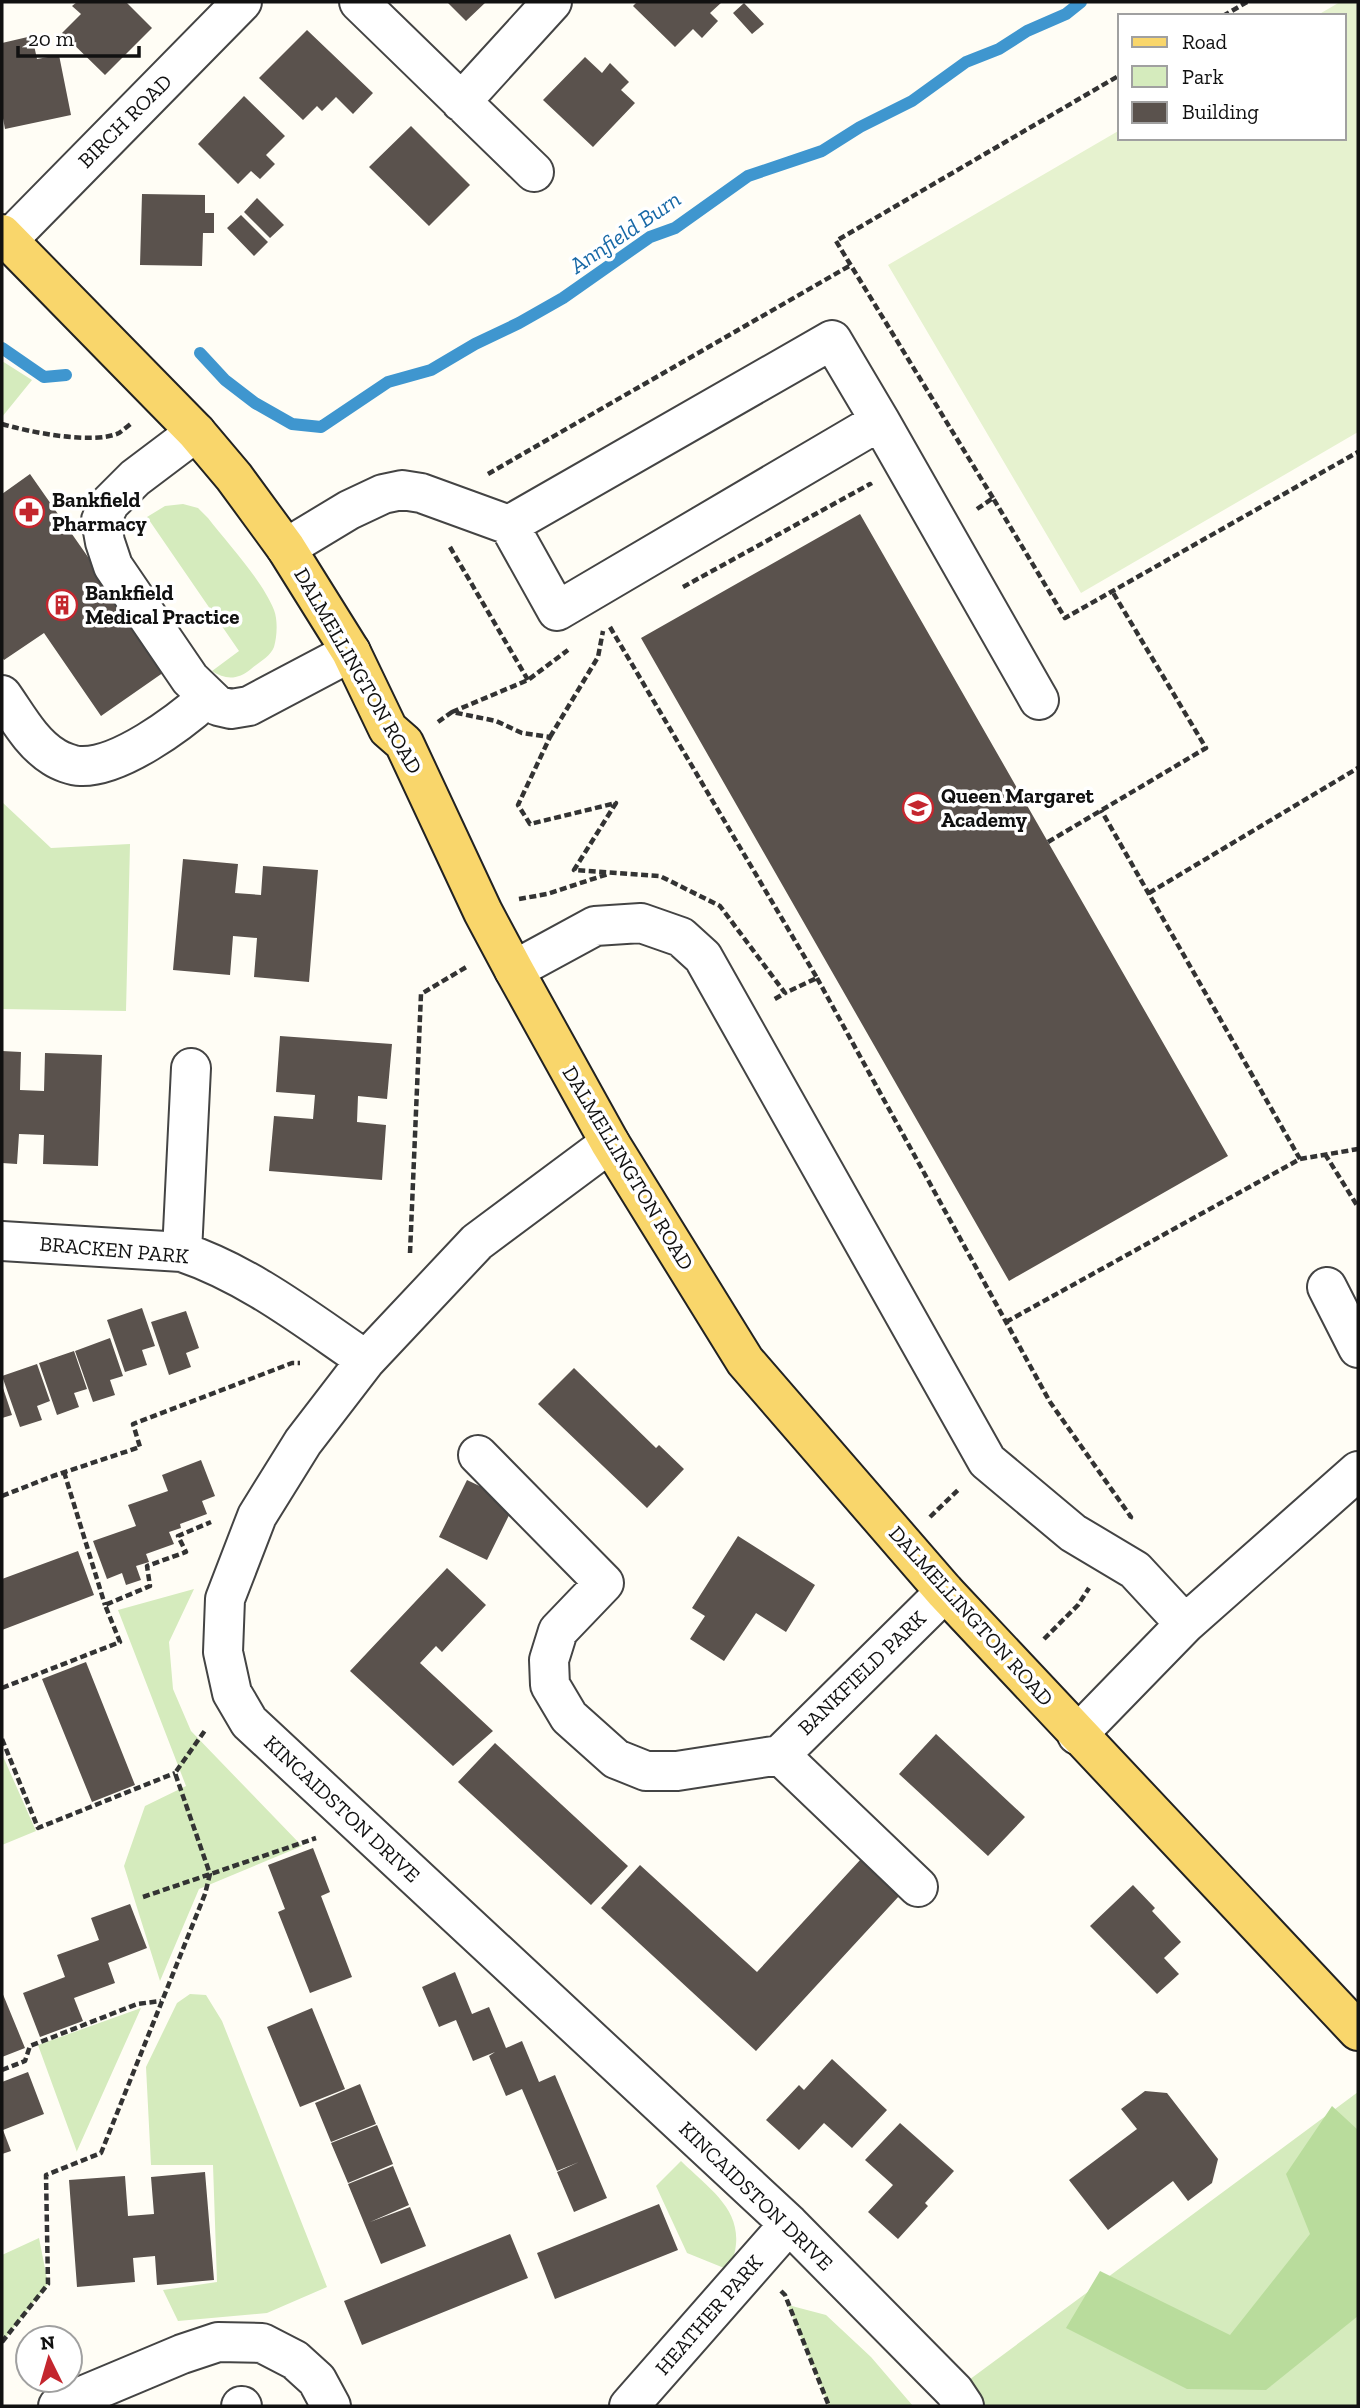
<svg xmlns="http://www.w3.org/2000/svg" width="1360" height="2408" viewBox="0 0 1360 2408" font-family="'Zilla Slab',serif">
<rect width="100%" height="100%" fill="#fffdf5"/>
<path fill="#d5ebbd" d="M2 361 32 380 2 417Z
M183 504 198 508 208 518C228 544 262 580 274 610 278 620 277 637 274 647 271 656 258 663 251 669 238 680 225 680 212 671L239 651 147 517 165 506Z
M2 802 51 848 130 844 126 1011 2 1009Z
M194 1589 169 1642 173 1689 191 1731 302 1846 199 1889 160 1981 124 1866 145 1806 186 1786 118 1610Z
M2 1754 36 1831 2 1845Z
M190 1994 206 1995 222 2021 327 2287 267 2313 178 2321 163 2290 217 2282 213 2165H151L146 2067 177 2003Z
M141 2008 77 2151V2152L38 2045Z
M1358 2092V2406H964L954 2391Z
M681 2161C716 2195 752 2216 729 2270L687 2253 656 2186Z
M39 2238 48 2284 2 2342V2255Z
M788 2305 826 2315 871 2357 913 2406H829Z"/>
<path fill="#b9dc9c" d="M1332 2106 1358 2130V2316L1266 2390 1187 2389 1066 2328 1100 2271 1230 2335 1310 2234 1286 2174Z"/>
<path fill="#e6f2cf" d="M1340 2H1358V432L1081 593 888 265 1120 130V138H1344V16H1316Z"/>
<g fill="none" stroke-linecap="round" stroke-linejoin="round">
<path stroke="#3f96cf" stroke-width="12" d="M2 348 44 377 66 375
M200 353 225 380 255 403 292 424 321 427 388 382 431 370 475 344 519 323 563 298 650 237 675 228 748 176 822 151 860 127 912 101 966 62 999 49 1027 31 1066 14 1081 2"/>
</g>
<path fill="#5a524d" d="M77 2H126L152 28 105 75 62 33 81 14 72 6Z
M447 2H486L466 21Z
M637 2H722L710 13 718 21 702 38 693 29 675 47 633 6Z
M744 3 764 24 752 34 733 13Z
M307 30 373 93 353 114 336 97 322 111 317 106 303 120 259 78Z
M32 36 37 59 59 55 71 115 5 129 2 113V43Z
M585 57 602 73 610 63 629 82 621 90 635 103 593 147 543 100Z
M244 96 285 136 266 155 275 164 260 179 251 171 238 184 198 144Z
M411 126 470 185 429 226 369 167Z
M142 194 205 195V213H214V233H203L202 266 140 265Z
M257 198 284 225 270 238 244 212Z
M241 215 268 242 254 256 227 228Z
M30 474 167 670 101 716 44 633 4 660 2 657V494Z
M860 514 1228 1156 1009 1281 641 638Z
M183 859 238 864 235 893 261 895 263 866 318 870 309 982 254 977 257 938 233 936 230 975 173 970Z
M280 1036 392 1044 387 1099 358 1096 357 1122 386 1125 382 1180 269 1171 274 1116 313 1119 315 1095 276 1092Z
M2 1051 21 1052 20 1090 44 1091 45 1053 102 1055 98 1166 43 1164 44 1135 19 1134 17 1164 2 1163Z
M142 1308 155 1346 142 1350 147 1365 125 1372 107 1320Z
M186 1311 199 1348 186 1353 191 1367 169 1375 151 1322Z
M110 1338 123 1376 110 1380 115 1395 93 1402 75 1351Z
M74 1351 87 1389 74 1393 79 1407 57 1415 39 1363Z
M37 1364 50 1401 37 1406 42 1420 20 1427 2 1376Z
M574 1368 656 1448 659 1445 684 1469 647 1508 538 1404Z
M2 1385 12 1415 2 1418Z
M201 1460 215 1496 202 1501 207 1514 180 1524 181 1528 169 1532 174 1544 146 1554 149 1562 136 1566 141 1580 126 1585 122 1573 107 1579 93 1541 136 1526 128 1505 168 1491 162 1475Z
M467 1480 515 1503 487 1560 439 1537Z
M738 1536 815 1585 786 1632 756 1613 724 1661 690 1639 705 1616 692 1608Z
M78 1551 94 1595 2 1630V1579Z
M447 1568 486 1605 442 1652 436 1646 420 1663 493 1731 453 1766 350 1671Z
M86 1662 135 1785 92 1802 42 1679Z
M936 1734 1025 1817 988 1856 899 1774Z
M495 1743 628 1866 591 1905 458 1782Z
M313 1848 330 1892 321 1896 352 1977 310 1993 278 1912 285 1909 268 1865Z
M861 1859 900 1895 756 2051 601 1908 640 1865 757 1972Z
M1133 1885 1155 1908 1152 1911 1181 1942 1164 1958 1179 1974 1157 1994 1090 1926Z
M130 1904 147 1948 108 1963 115 1983 74 1998 83 2021 40 2037 23 1993 65 1977 57 1955 99 1940 91 1918Z
M455 1972 472 2014 489 2007 506 2048 522 2041 539 2082 555 2075 607 2198 574 2212 557 2172 579 2162 557 2171 522 2089 506 2096 489 2056 495 2052 473 2061 456 2020 439 2027 422 1987Z
M2 1992 25 2048 2 2057Z
M312 2008 345 2089 300 2107 267 2027Z
M832 2059 887 2110 852 2148 824 2123 799 2150 766 2120 799 2085 804 2090Z
M28 2072 44 2114 3 2130 11 2151 2 2154V2082Z
M360 2084 376 2124 331 2142 315 2103Z
M1145 2091 1167 2093 1218 2159 1212 2183 1188 2201 1173 2181 1108 2230 1069 2180 1137 2129 1121 2109Z
M900 2123 954 2171 925 2203 928 2206 898 2239 868 2212 893 2185 865 2160Z
M377 2125 393 2164 348 2183 331 2143Z
M393 2166 409 2205 370 2222 410 2207 426 2246 381 2264 348 2184Z
M205 2172 214 2280 157 2285 155 2256 133 2258 135 2282 77 2287 69 2180 125 2176 128 2216 154 2214 151 2177Z
M659 2204 678 2250 555 2299 537 2253Z
M510 2234 528 2278 362 2345 344 2301Z"/>
<g fill="none" stroke-linecap="round" stroke-linejoin="round">
<g stroke="#444" stroke-width="42">
<path id="minor" d="M359 2 534 172
M461 102 552 2
M8 240 242 2
M880 421 1039 700
M196 432 135 478 110 503 101 520 105 542 113 566 190 679 218 706 231 709 249 706 351 652
M286 548 349 510 383 494 402 490 421 493 509 525 557 611 880 421 832 340 509 525
M2 695C17 716 31 743 54 757 60 761 73 766 80 766 119 768 179 723 207 698
M514 970 595 926 641 923 681 937 703 957 987 1461 1073 1533 1135 1570 1185 1624
M610 1143 477 1242 366 1360 303 1442 257 1516 225 1599 223 1652 232 1693 249 1722 789 2224 954 2391 964 2406
M2 1241 182 1252C250 1275 307 1320 366 1360
M182 1252 191 1068
M1327 1287 1358 1348
M478 1455 604 1583 558 1631 549 1660 550 1685 569 1717 616 1759 646 1771H677L780 1755
M1077 1735 1185 1624 1358 1471
M918 1887 780 1755 945 1592
M58 2406 182 2354 218 2342 262 2343 295 2360 317 2380 331 2406
M241 2406H242
M629 2406 789 2224"/>
</g>
<g stroke="#222" stroke-width="42">
<path id="major" d="M2 234 196 432 234 477 286 548 351 652 388 729 404 743 483 912 514 970 610 1143 745 1361 945 1592 1358 2031"/>
</g>
<path stroke="#333" stroke-width="4.5" stroke-dasharray="7 3.5" stroke-linecap="butt" d="M1223 16 1247 2
M2 424C29 432 93 445 119 433 123 430 128 426 132 423
M488 474 851 265
M993 498 836 241 1120 75
M977 509 993 498 1065 618 1358 452
M450 547 528 680
M683 587 870 484 871 486
M610 627 817 978 785 993
M452 712 528 680 568 650
M438 722 452 712 496 721 522 733 550 737 518 805 530 824 616 803 574 870 660 876 720 906 785 993 773 1000
M550 737 598 657 603 631
M1048 842 1206 748 1112 591
M1149 893 1358 768
M519 899 547 894 608 874
M817 978 1050 1402 1131 1517 1129 1521
M1325 1154 1358 1207
M1300 1159 1358 1149
M410 1253 421 994 468 966
M1006 1322 1300 1159 1101 810
M64 1472 105 1605
M2 1496 53 1476 140 1447 133 1424 292 1363H300
M930 1517 959 1489
M1044 1639 1078 1605 1089 1588
M2 1688 120 1642 105 1605 150 1586 147 1566 186 1552 178 1536 211 1522
M2 1739 38 1828 175 1773
M143 1897 316 1838
M2 2070 25 2061 30 2046 137 2004 161 2001
M781 2291 785 2295 829 2406
M2 2342 48 2284 46 2175 101 2153 205 1894 210 1874 175 1773 206 1729"/>
<use href="#minor" stroke="#fff" stroke-width="38"/>
<use href="#major" stroke="#f9d66b" stroke-width="38"/>
</g>
<defs>
<g id="pharmacy-ring" transform="scale(1.575)"><circle r="9.5" fill="#fff" stroke="#c4262e" stroke-width="1.5"/><path d="M-2-6h4v4h4v4h-4v4h-4v-4h-4v-4h4Z" fill="#c4262e"/></g>
<g id="building-ring" transform="scale(1.575)"><circle r="9.5" fill="#fff" stroke="#c4262e" stroke-width="1.5"/><path d="M-4-6H4V6H1V3H-1V6H-4ZM-2.5-4.3h1.7v1.8h-1.7ZM.8-4.3h1.7v1.8H.8ZM-2.5-1h1.7V.8h-1.7ZM.8-1h1.7V.8H.8Z" fill="#c4262e"/></g>
<g id="school-ring" transform="scale(1.575)"><circle r="9.5" fill="#fff" stroke="#c4262e" stroke-width="1.5"/><path d="M0-5L7-2L0 1L-7-2ZM-4 1L0 2.5L4 1V4Q0 6-4 4Z" fill="#c4262e"/></g>
</defs>
<g fill-rule="evenodd">
<use href="#pharmacy-ring" x="29" y="512"/>
<use href="#building-ring" x="62" y="605"/>
<use href="#school-ring" x="918" y="808"/>
</g>
<g text-anchor="middle" stroke-width="7" stroke-linejoin="round" paint-order="stroke">
<g font-size="21" fill="#111" stroke="#fff">
<text transform="translate(125 121) rotate(-45)" y="7">BIRCH ROAD</text>
<text transform="translate(358 671) rotate(60)" y="7">DALMELLINGTON ROAD</text>
<text transform="translate(628 1168) rotate(59)" y="7">DALMELLINGTON ROAD</text>
<text transform="translate(114 1250) rotate(5)" y="7">BRACKEN PARK</text>
<text transform="translate(971 1616) rotate(48)" y="7">DALMELLINGTON ROAD</text>
<text transform="translate(862 1673) rotate(-44)" y="7">BANKFIELD PARK</text>
<text transform="translate(342 1809) rotate(43)" y="7">KINCAIDSTON DRIVE</text>
<text transform="translate(756 2196) rotate(44)" y="7">KINCAIDSTON DRIVE</text>
<text transform="translate(709 2315) rotate(-49)" y="7">HEATHER PARK</text>
</g>
<g font-size="21" font-weight="bold" fill="#111" stroke="#fff" text-anchor="start">
<text x="52" y="507">Bankfield<tspan x="52" dy="24">Pharmacy</tspan></text>
<text x="85" y="600">Bankfield<tspan x="85" dy="24">Medical Practice</tspan></text>
<text x="941" y="803">Queen Margaret<tspan x="941" dy="24">Academy</tspan></text>
</g>
<g font-size="23" font-style="italic" fill="#1768a6" stroke="#fff">
<text transform="translate(625 232) rotate(-34)" y="8">Annfield Burn</text>
</g>
</g>
<rect width="1360" height="2408" fill="none" stroke="#111111" stroke-width="7"/>
<rect x="1118" y="14" width="228" height="126" fill="#ffffff" stroke="#a0a0a0" stroke-width="2"/>
<rect x="1132" y="37" width="35" height="10" fill="#f9d66b" stroke="#a0a0a0" stroke-width="2"/>
<text x="1182" y="49" font-size="21" fill="#111111">Road</text>
<rect x="1132" y="66" width="35" height="21" fill="#d5ebbd" stroke="#a0a0a0" stroke-width="2"/>
<text x="1182" y="84" font-size="21" fill="#111111">Park</text>
<rect x="1132" y="102" width="35" height="21" fill="#5a524d" stroke="#a0a0a0" stroke-width="2"/>
<text x="1182" y="119" font-size="21" fill="#111111">Building</text>
<g transform="translate(49 2359) rotate(355)"><circle r="33" fill="#ffffff" stroke="#a0a0a0" stroke-width="2"/>
<path d="M0-5L12 26L0 18L-12 26Z" fill="#c4262e"/>
<text y="-10" font-size="19" font-weight="bold" text-anchor="middle" fill="#111111">N</text>
</g>
<path d="M18 46v10h121v-10" fill="none" stroke="#111111" stroke-width="3.5"/>
<text x="28" y="46" font-size="21" fill="#111111" stroke="#ffffff" stroke-width="5" paint-order="stroke">20 m</text>
</svg>
